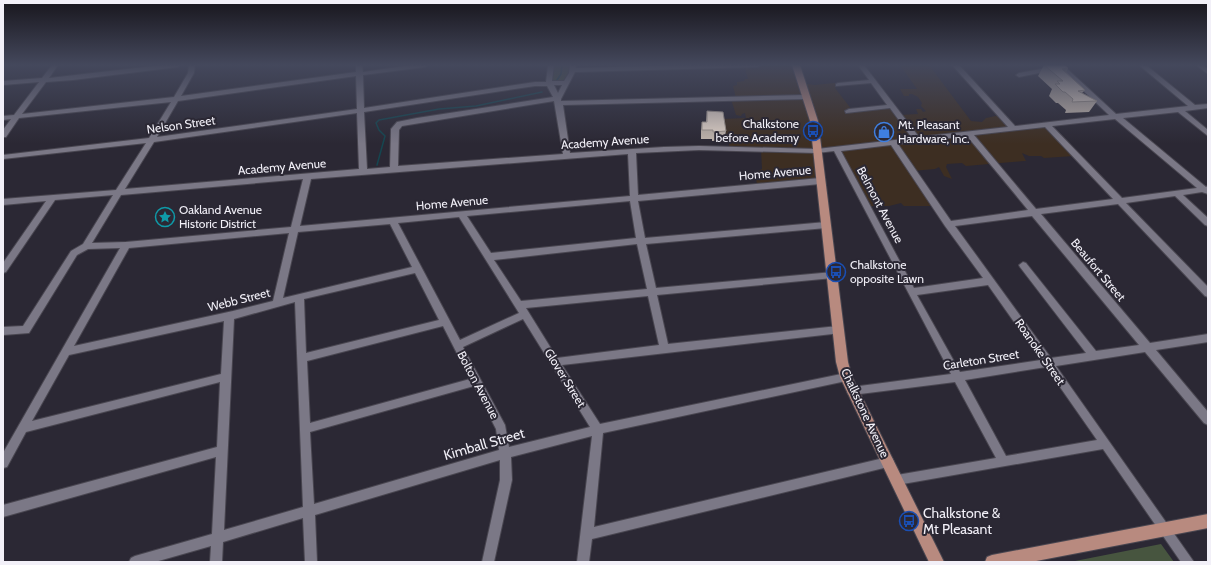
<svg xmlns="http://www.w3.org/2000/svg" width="1211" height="565" viewBox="0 0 1211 565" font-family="Cabin,sans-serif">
<rect width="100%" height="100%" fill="#2b2834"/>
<path fill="#3d2e22" d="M744 65H796L802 83 814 85 835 83 838 85 835 88 852 110 892 106 900 115 918 114 916 109H921L923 112 926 111 921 106 922 103 918 97 912 94H909V96H904L900 89H917L900 65H929L971 121 982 122 986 118 1000 115 1012 128 1045 125 1074 156 1044 158 1041 156H1029L1022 153 1026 161H1024L966 166 962 163 947 164 946 167 952 179 944 176 939 167 935 169 912 171 934 206H904L901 203 889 206H866L835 149 818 151 821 180 758 187 754 173 762 169 761 149 730 148 722 119 746 118 745 113 742 114 741 116 736 115 731 99 736 98 733 86 737 85V82L744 81 745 79H748Z"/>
<path fill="#47553f" d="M552 65H571L573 70 566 83 549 84 553 70Z
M1161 544 1174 562H1070Z"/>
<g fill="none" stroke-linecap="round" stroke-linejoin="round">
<path stroke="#154650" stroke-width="1.5" d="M557 80 561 74 562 65
M377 165 385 136 379 130 376 123 379 120 439 109 476 106 542 92"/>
<g stroke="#494650" stroke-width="2">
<path id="minor" d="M52 65H58L49 78 162 65H181L178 67 73 80 46 82 22 114 174 97 188 73 189 65H195L194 73 181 96 356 72V65H362L363 72 411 65H428L425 67 363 75 364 108 535 82H546L548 65H554L552 81H564L569 73 570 65H576V68L686 65H761L758 67 575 72 561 99V101L806 95 809 97 806 99 563 105 570 153 664 147 699 146 817 149 912 138 890 108 846 113 845 111 849 109 887 105 871 83 836 86V84L838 83 869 80 858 65H864L919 137 1008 127 952 65H959L1015 126 1109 115 1056 65H1063L1116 114 1188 106 1139 65H1146L1195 105 1208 104V108L1185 111 1208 130V136L1178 112 1123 118 1206 187 1208 186V194L1202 192 1183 195 1208 218V226L1205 225 1175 196 1126 203 1208 287V297L1205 296 1118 204 1041 214 1150 343 1208 334V342L1156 350 1208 412V425L1204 423 1145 352 1056 366 1194 562H1181L1103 449 897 485 893 484 891 480 893 476 897 475 996 458 955 382 852 395 848 394 847 391 848 388 852 387 951 374 834 151 817 153 699 150 636 153 638 195 820 178 824 181 820 184 638 201 645 238 826 222 830 225 826 228 646 244 656 288 833 272 837 275 833 278 657 295 668 344 838 326 841 327 843 330 841 333 562 365 600 424 846 373 850 374 851 377 850 380 846 381 603 433 594 527 888 457 892 458 894 462 892 466 592 539 589 562H577L592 436 511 457 512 480 494 562H482L500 480V460L315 515 317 562H305L303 518 223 542 222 562H210L211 546 155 562H129L131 558 135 556 212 534 216 457 3 517V505L217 447 220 382 26 432 7 467 3 468V453L120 248 88 249 77 255 29 333 3 335V327L23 326 71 251 83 244 113 195 55 200 6 272 3 273V263L46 201 3 205V199L116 190 146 143 3 159V155L149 138 171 102 19 118 6 137H3V130L11 119 3 120V116L14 115 39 82 3 85V81L42 78ZM356 76 357 109 157 137 178 101ZM554 85H562L558 93ZM535 86H547L553 97 417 118 397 122 391 129 390 167 367 169 364 112ZM554 101 563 154 398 166 399 130 402 126ZM357 113 359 169 125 189 154 142ZM1115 119 1197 188 1122 198 1052 126ZM1045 127 1113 199 1036 209 974 135ZM967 136 1028 210 951 221 898 144ZM891 145 945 226 983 278 914 288 841 151ZM628 154 630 196 300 226 311 179ZM303 179 291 227 126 242 92 243 121 195ZM630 201 636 238 491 253 467 216ZM1032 216 1139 345 1096 351 1026 263 1023 262 1019 265 1020 267 1086 353 1051 358 955 226ZM459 217 519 313 460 340 398 223ZM390 224 412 267 283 298 298 232ZM289 233 273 301 233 311 74 346 129 248ZM637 244 647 289 521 301 494 260ZM415 273 439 320 306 353 304 299ZM988 285 1041 360 960 372 917 295ZM648 296 659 345 557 358 526 308ZM295 302 303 507 224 530 234 319ZM523 319 590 427 509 447 505 425 463 347ZM224 321 221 374 32 421 69 355ZM443 326 470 379 310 423 307 361ZM1046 367 1097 440 1006 456 965 380ZM474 386 496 429 499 450 314 504 310 432Z
M1196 65H1203L1208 69V74Z
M1052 67 1055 69 1054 70 1019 77 1016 75 1019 73Z"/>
</g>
<g stroke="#494650" stroke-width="2">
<path id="major" d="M792 65H800L818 121 848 362 852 377 944 562H929L840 377 836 362 810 121Z
M1208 514V528L1031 562H985L987 557 992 555Z"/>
</g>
<use href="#minor" fill="#7b7886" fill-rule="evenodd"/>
<use href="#major" fill="#b88a7f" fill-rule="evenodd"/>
</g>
<path fill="#c2b6ad" d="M1044 65 1068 68 1066 72 1085 90 1082 93 1097 101 1089 112 1065 113 1066 110 1058 103H1056L1049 96 1052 89 1038 76Z
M707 111 726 131 724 140 712 141V139H701V131L702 122H706Z"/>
<path fill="#9e948d" d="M1068 68 1062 79V69Z"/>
<path fill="#e2d4c9" stroke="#9e948d" d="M1044 65H1065L1068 68 1062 69 1085 90 1078 91 1097 101 1072 102 1073 99 1065 92H1063L1055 84H1060L1057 81H1063Z
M707 111 723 112 726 131 713 132V130H702V122H707Z"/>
<linearGradient id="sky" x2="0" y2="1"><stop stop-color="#18161d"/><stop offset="0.45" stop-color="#44485c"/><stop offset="1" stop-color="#44485c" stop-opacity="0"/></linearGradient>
<rect width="1211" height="144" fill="url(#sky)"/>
<defs>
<g id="bus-ring" transform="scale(1)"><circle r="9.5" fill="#2b2834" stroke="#1a4fb4" stroke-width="1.5"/><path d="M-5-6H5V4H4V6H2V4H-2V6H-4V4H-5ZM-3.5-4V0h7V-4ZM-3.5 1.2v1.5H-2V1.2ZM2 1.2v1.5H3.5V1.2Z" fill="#1a4fb4"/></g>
<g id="shop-ring" transform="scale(1)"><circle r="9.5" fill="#2b2834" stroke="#3f7fe0" stroke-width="1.5"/><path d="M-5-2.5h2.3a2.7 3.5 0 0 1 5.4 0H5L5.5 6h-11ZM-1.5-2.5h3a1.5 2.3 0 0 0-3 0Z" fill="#3f7fe0"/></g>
<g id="sight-ring" transform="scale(1)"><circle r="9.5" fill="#2b2834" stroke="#0f9aa8" stroke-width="1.5"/><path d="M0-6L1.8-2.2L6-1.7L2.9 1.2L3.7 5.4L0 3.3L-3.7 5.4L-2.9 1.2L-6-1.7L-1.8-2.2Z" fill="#0f9aa8"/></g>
</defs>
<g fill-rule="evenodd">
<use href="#bus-ring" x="813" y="131"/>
<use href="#shop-ring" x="884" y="132"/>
<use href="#sight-ring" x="165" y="217"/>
<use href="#bus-ring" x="836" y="272"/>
<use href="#bus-ring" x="909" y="521"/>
</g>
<g text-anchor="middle" stroke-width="4" stroke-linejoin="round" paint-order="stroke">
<g font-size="12" fill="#f2f0f8" stroke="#2b2834" text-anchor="start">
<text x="799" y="128" text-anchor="end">Chalkstone<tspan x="799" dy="14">before Academy</tspan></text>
<text x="898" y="129">Mt. Pleasant<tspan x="898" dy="14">Hardware, Inc.</tspan></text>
<text x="179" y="214">Oakland Avenue<tspan x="179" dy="14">Historic District</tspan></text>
<text x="850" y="269">Chalkstone<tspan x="850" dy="14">opposite Lawn</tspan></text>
</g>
<g font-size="12" fill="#f2f0f8" stroke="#2b2834">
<text transform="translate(181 125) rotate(-8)" y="4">Nelson Street</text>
<text transform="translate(605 142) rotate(-4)" y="4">Academy Avenue</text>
<text transform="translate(282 167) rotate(-5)" y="4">Academy Avenue</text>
<text transform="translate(775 173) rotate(-5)" y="4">Home Avenue</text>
<text transform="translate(452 203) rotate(-5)" y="4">Home Avenue</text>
<text transform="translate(880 205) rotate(62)" y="4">Belmont Avenue</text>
<text transform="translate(1098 270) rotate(50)" y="4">Beaufort Street</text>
<text transform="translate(239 300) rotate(-14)" y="4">Webb Street</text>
<text transform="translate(1040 352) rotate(55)" y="4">Roanoke Street</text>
<text transform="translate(981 360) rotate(-9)" y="4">Carleton Street</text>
<text transform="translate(565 378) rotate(58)" y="4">Glover Street</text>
<text transform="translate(478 385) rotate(62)" y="4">Bolton Avenue</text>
<text transform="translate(865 413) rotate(65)" y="4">Chalkstone Avenue</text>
</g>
<g font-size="14" fill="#f2f0f8" stroke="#2b2834">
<text transform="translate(484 444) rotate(-16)" y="5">Kimball Street</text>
</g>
<g font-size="14" fill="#f2f0f8" stroke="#2b2834" text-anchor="start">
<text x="923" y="518">Chalkstone &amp;<tspan x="923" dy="16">Mt Pleasant</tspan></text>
</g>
</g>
<rect width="1211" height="565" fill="none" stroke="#f2f0f8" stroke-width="8"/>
</svg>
